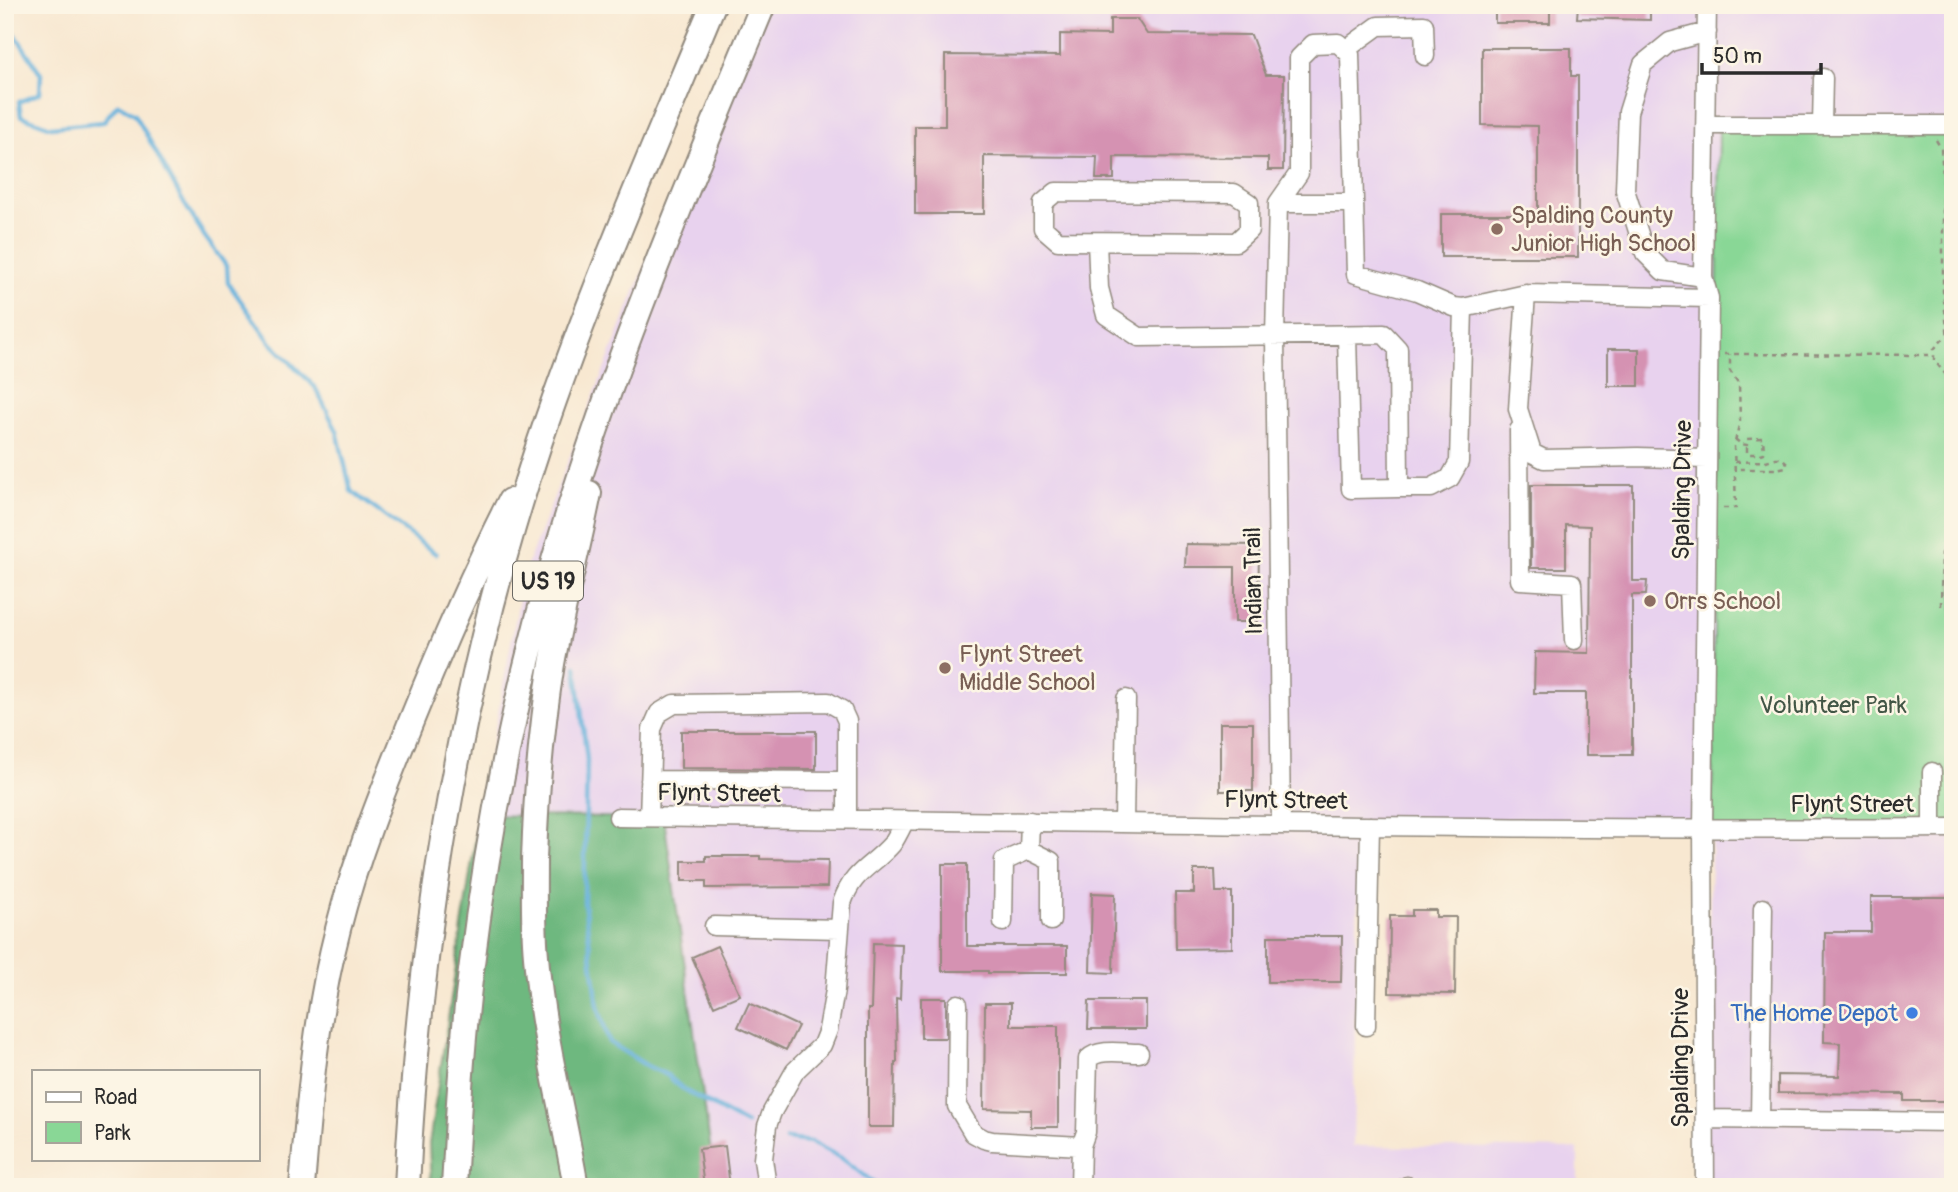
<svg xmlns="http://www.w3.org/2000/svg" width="1958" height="1192" viewBox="0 0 1958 1192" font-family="Pangolin,sans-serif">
<rect width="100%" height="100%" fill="#fcf5e5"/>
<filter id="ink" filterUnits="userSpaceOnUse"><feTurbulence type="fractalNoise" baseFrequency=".0143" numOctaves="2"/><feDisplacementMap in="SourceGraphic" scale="14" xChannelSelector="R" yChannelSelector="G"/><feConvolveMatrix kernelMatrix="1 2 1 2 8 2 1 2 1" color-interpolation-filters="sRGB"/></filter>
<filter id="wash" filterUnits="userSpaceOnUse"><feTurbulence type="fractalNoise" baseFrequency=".00686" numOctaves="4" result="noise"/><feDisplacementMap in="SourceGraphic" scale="28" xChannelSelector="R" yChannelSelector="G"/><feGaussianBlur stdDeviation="1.57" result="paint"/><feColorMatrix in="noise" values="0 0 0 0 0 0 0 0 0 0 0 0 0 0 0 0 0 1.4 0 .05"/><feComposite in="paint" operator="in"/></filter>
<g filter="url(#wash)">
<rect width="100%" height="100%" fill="#f8e8d1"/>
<path fill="#e8d2ee" d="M748 5H1953V125L1719 124 1712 830 1953 827V1187H1702L1712 830 1359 827 1353 1146 1578 1149V1187H716L664 818 479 815 524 573Z"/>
<path fill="#89d796" stroke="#5a8160" stroke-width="2" d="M1719 123 1953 125V827L1712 830Z"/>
<path fill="#6eb87f" stroke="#4c7255" stroke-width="2" d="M479 815 664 818 716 1187H431L429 1144Z"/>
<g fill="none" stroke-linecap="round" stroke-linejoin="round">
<path stroke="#63b0dc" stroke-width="4.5" d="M5 19 41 74 40 93 19 102 21 116 51 127 103 122 118 104 135 114 184 203 205 237 227 267 228 283 271 343 315 387 337 431 351 491 436 554
M576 666 587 760 584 902 598 1006 609 1042 647 1066 667 1075 684 1090 746 1124
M786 1139 811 1142 843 1159 879 1187"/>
</g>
<g id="blocks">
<path fill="#d592b2" d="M1495 5H1550V23H1495Z
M1578 5H1650V20L1577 18Z
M1110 19H1137L1147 34 1251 35 1266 75H1284L1283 170H1268V158L1114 157V179H1096L1097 157 984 156V214H915V126H945V55L1060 56V34L1110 35Z
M1482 48H1571V76H1578V257H1441V214H1538V126L1482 125Z
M1608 349H1639V386H1608Z
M1531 485H1633V581H1647L1646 595H1632V755H1586V693H1534L1535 652 1589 653 1590 526 1566 525V568H1531Z
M1186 544 1259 545 1258 622H1235V567H1185Z
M1220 723H1253V791H1220Z
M681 731H816V769L681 768Z
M706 856H760V859L828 860 827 887 706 888V881H682V861H706Z
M942 864H967V946H1067V973H988V971H942Z
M1194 870H1215L1216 892H1232V948L1176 949 1175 893H1194Z
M1092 893 1115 894 1113 973 1090 972Z
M1871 897H1953V1101H1904V1094L1778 1093V1075L1839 1076 1840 1043 1824 1042 1825 932H1871Z
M1412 910H1436V917H1456L1455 994 1389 993 1390 916H1412Z
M1268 936H1342L1341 982H1268Z
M873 943 902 944 900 999 896 998 897 1062H895L894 1127H868V1009H871Z
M717 946 740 995 714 1006 692 957Z
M921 998H946V1038H921Z
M1089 1001H1146V1029H1088Z
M749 1003 798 1026 786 1050 738 1027Z
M985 1003H1011V1026H1058V1127H1031V1110L984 1109Z
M725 1146 730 1187H704L699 1149Z"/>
</g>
</g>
<g filter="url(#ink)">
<use href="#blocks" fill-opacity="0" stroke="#928a7e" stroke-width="2"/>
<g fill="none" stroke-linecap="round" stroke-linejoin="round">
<g stroke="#928a7e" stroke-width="21">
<path id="minor" d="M1345 50 1378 26 1424 25 1425 56
M1705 125H1953
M1822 125 1823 78
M1056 192 1234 193 1249 203V230L1236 242 1058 241 1043 228V203Z
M1278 203H1354
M1097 242 1099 288 1106 315 1139 337 1384 334 1398 349 1399 488 1351 489 1347 336
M1703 277 1663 271 1645 253 1625 190 1628 112 1643 64 1670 42 1707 32
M1526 294 1518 409 1532 453 1544 459 1638 457 1706 459
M1519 430 1520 580 1572 583 1574 640
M1399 488H1431L1450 478 1459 462 1463 308
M1932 772V828
M650 780 847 781
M618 817C1063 821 1508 831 1953 828
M649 817 652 729 659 713 674 704 828 702 842 710 847 721V819
M1030 821 1029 850 1051 861V921
M1124 823 1126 699
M1281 824 1275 337 1278 203 1299 173V58L1313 44 1338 43 1350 54 1356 274 1417 291 1454 307 1463 308 1526 294 1709 298
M1003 922 1004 861 1029 850
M714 926 840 929
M958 1004 957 1106 973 1133 984 1139 992 1141 1081 1146 1080 1187
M1366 1026 1370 826
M1705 1119 1953 1122
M1760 1120 1763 908
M1081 1146 1086 1132 1088 1059C1099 1048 1123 1053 1139 1053
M767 1187 763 1159 767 1126 772 1112 795 1071 822 1045 828 1030 835 990 842 903C853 870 872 867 892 844 897 837 901 828 905 820
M1407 1187V1186
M1705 1187 1703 829 1709 298 1703 277 1707 5"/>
</g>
<g stroke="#928a7e" stroke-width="28">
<path id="highway" d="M302 1187C309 1100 316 1014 338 929 356 857 384 788 412 719 442 645 474 572 510 501
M407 1187C419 935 460 681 540 441 590 293 653 149 713 5
M454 1187C458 1115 462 1043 471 971 491 810 524 650 574 495 627 328 696 167 763 5
M576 1187C563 1110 542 1034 536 956 533 924 534 892 534 860 536 794 541 729 552 664 562 607 578 550 589 493"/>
</g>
<path stroke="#928a7e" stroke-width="2.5" stroke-dasharray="5 5" stroke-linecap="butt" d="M1936 140 1941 148 1943 176V291L1948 338
M1953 338H1944L1934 349V360L1946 375 1953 376
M1724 354 1934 355
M1735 439 1741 444 1747 445V439L1763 438 1764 453 1761 454H1747V445
M1735 462 1766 461 1776 458H1782L1787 463 1786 467 1776 469H1735
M1723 508H1736L1734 446 1740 421 1739 384 1730 371V354
M1950 553 1952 376
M1941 606 1942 553H1953"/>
<use href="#minor" stroke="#fff" stroke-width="18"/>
<use href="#highway" stroke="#fff" stroke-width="24"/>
</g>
</g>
<g fill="#8d6e63" stroke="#fcf5e5" stroke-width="2.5">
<circle cx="1497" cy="229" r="7"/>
<circle cx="1650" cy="601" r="7"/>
<circle cx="945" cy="668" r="7"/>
</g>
<circle fill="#3f7fe0" stroke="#fcf5e5" stroke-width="2.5" cx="1912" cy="1013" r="7"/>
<g text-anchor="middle" stroke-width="5" stroke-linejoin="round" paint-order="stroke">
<rect fill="#fcf5e5" stroke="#6a6863" stroke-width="2" x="513" y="561.5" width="70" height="39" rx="5"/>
<g font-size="23" font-weight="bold" fill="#2b2b2b">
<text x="548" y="589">US 19</text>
</g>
<g font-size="24" fill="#785e54" stroke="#fcf5e5" text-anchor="start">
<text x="1511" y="223">Spalding County<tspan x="1511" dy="28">Junior High School</tspan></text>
<text x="1664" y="609">Orrs School</text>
<text x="959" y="662">Flynt Street<tspan x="959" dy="28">Middle School</tspan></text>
</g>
<g font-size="24" fill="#2b2b2b" stroke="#fcf5e5">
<text transform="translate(1682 490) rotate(-89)" y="8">Spalding Drive</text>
<text transform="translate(1253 581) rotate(-91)" y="8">Indian Trail</text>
<text transform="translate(719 793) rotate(1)" y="8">Flynt Street</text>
<text transform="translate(1286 800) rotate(1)" y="8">Flynt Street</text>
<text x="1852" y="812">Flynt Street</text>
<text transform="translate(1680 1058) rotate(-90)" y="8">Spalding Drive</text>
</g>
<g font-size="24" fill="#425646" stroke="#fcf5e5">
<text x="1833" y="713">Volunteer Park</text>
</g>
<g font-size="24" fill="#366cbe" stroke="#fcf5e5" text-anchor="end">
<text x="1898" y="1021">The Home Depot</text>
</g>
</g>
<rect width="1958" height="1192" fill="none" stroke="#fcf5e5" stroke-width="28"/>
<rect x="32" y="1070" width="228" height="91" fill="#fcf5e5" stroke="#a8a49b" stroke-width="2"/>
<rect x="46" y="1092" width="35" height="10" fill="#ffffff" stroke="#a8a49b" stroke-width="2"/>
<text x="94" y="1104" font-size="21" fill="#2b2b2b">Road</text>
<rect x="46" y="1122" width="35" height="21" fill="#89d796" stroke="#a8a49b" stroke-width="2"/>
<text x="94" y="1140" font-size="21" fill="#2b2b2b">Park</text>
<path d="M1702 63v10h119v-10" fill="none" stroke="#2b2b2b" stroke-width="3.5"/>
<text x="1713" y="63" font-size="21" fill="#2b2b2b" stroke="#fcf5e5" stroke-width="5" paint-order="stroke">50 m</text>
</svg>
